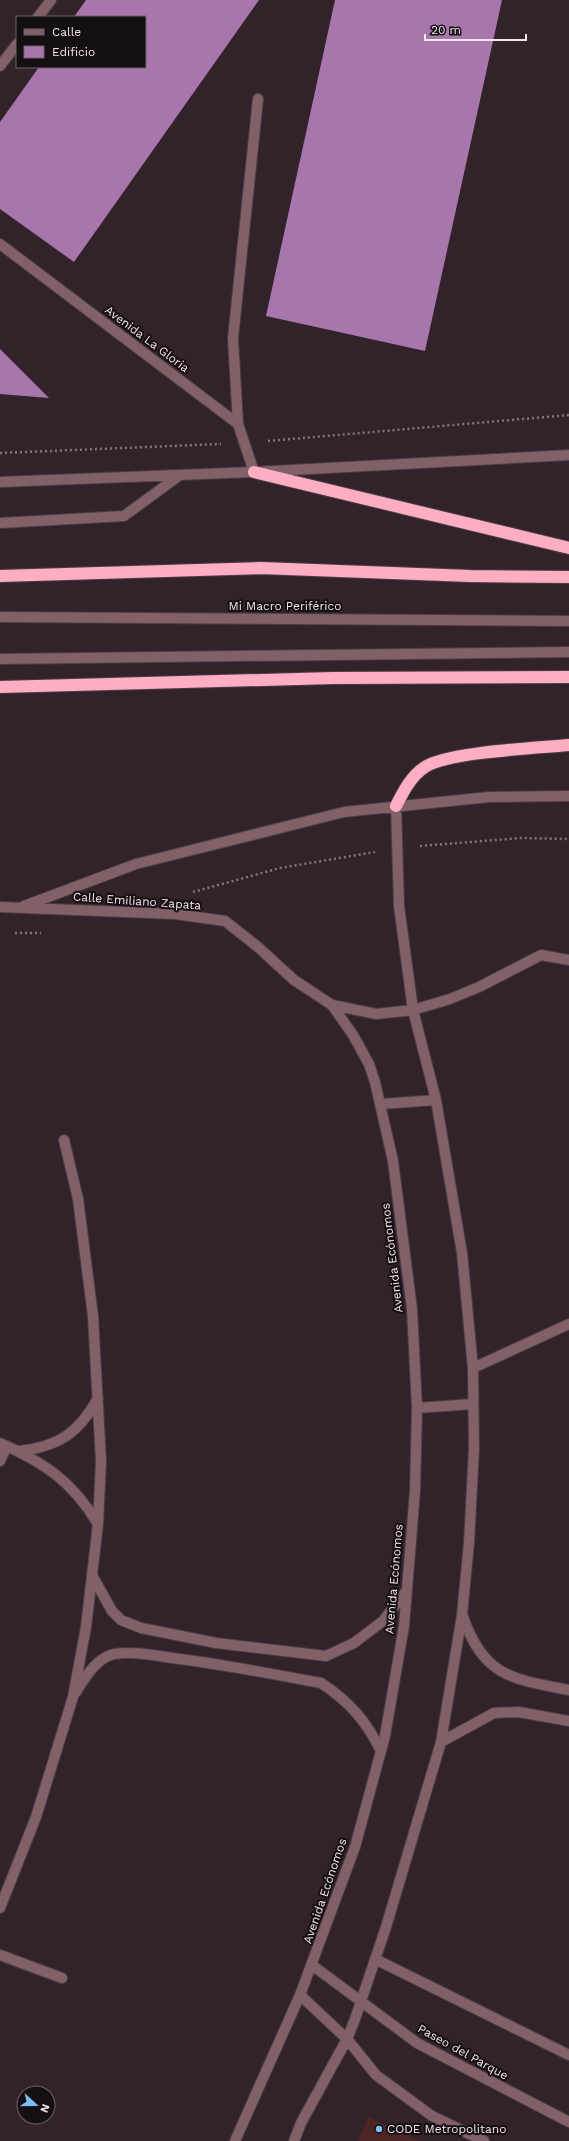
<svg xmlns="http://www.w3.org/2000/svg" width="569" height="2141" viewBox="0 0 569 2141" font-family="'Work Sans',sans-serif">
<rect width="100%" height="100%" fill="#32232b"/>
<path fill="#4d2524" d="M368 2117 421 2141H358Z"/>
<path fill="#a876ac" d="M86 0H259L74 262 0 209V122L39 67H145V17H74Z
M335 0H502L425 351 266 316Z
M0 349 49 398 0 394Z"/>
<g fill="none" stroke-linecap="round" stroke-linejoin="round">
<g stroke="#4d3e46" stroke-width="12">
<path id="minor" d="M38 17 51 0
M0 66 17 44
M0 244 238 424 254 472
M238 424 233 338 258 99
M0 482 254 472 569 455
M0 523 124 516 180 475
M0 617 569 621
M0 659 569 652
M24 906 136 864 344 812 489 797 569 796
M0 907 175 914 225 921 258 947 294 980 332 1005 376 1014 413 1010 450 999 479 987 541 955 569 960
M381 1104 436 1100
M473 1368 569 1324
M417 1408 473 1404
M0 1443C45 1463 72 1481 98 1524
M19 1451C58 1447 79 1433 98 1398
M0 1461 7 1446
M93 1577 112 1611 121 1620 141 1628 216 1643 326 1656 354 1643 383 1621 407 1590
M463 1617C484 1677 512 1679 569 1690
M76 1692C85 1678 96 1658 114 1654 133 1651 153 1655 172 1658 222 1664 272 1674 321 1683 350 1702 366 1721 381 1751
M441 1742 494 1713 519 1712 569 1721
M0 1908 36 1817 73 1697 86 1627 98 1524 101 1461 93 1316 78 1199 64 1140
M0 1955 62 1978
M375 1959 569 2055
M312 1965 417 2043 569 2122
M300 1995 347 2039 376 2075 432 2116 484 2141
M235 2141 300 1995 355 1847 385 1736 404 1626 415 1491 417 1408 412 1309 393 1161 375 1082 369 1064 353 1035 332 1005
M294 2141 301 2123 347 2039 355 2019 386 1927 441 1742 462 1615 469 1543 474 1449 473 1368 462 1253 436 1100 413 1010 399 906 396 806"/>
</g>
<g stroke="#4d3e46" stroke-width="14">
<path id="highway" d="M254 472 569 548
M0 576 261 568 470 576 569 577
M0 687 333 678 569 677
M396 806C403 792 411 776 425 767 447 752 538 748 569 745"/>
</g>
<path stroke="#83767d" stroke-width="2.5" stroke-dasharray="2 3" stroke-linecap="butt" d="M268 441 569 415
M0 453 221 444
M420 846 521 838 569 839
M193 892 280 868 375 852
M15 933H41"/>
<use href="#minor" stroke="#816068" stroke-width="10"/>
<use href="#highway" stroke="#feaec2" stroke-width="12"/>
</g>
<circle fill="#7bbef8" stroke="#150e12" stroke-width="1.5" cx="379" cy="2129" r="4"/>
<g text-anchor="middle" stroke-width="4" stroke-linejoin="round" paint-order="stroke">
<g font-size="12" fill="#f1e7ec" stroke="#150e12">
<text transform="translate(147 339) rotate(37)" y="4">Avenida La Gloria</text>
<text x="285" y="610">Mi Macro Periférico</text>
<text transform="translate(137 901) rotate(4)" y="4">Calle Emiliano Zapata</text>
<text transform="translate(392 1258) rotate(-97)" y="4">Avenida Ecónomos</text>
<text transform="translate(394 1579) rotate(-85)" y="4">Avenida Ecónomos</text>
<text transform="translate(325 1891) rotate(-71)" y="4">Avenida Ecónomos</text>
<text transform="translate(463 2052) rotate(29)" y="4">Paseo del Parque</text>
</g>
<g font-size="12" fill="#f1e7ec" stroke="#150e12" text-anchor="start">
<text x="387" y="2133">CODE Metropolitano</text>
</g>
</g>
<rect x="16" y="16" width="130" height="52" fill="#150e12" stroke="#6d6569"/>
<rect x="24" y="29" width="20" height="6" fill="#816068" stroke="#6d6569"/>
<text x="52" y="36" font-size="12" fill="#f1e7ec">Calle</text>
<rect x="24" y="46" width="20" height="12" fill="#a876ac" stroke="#6d6569"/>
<text x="52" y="56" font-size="12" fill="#f1e7ec">Edificio</text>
<g transform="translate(36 2105) rotate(111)"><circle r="19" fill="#150e12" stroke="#6d6569"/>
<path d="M0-3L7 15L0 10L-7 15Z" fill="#7bbef8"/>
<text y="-6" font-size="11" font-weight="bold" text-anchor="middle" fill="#f1e7ec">N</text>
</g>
<path d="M425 34v6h101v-6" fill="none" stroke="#f1e7ec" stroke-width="2"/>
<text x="431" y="34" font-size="12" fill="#f1e7ec" stroke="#150e12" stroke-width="3" paint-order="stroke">20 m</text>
</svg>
